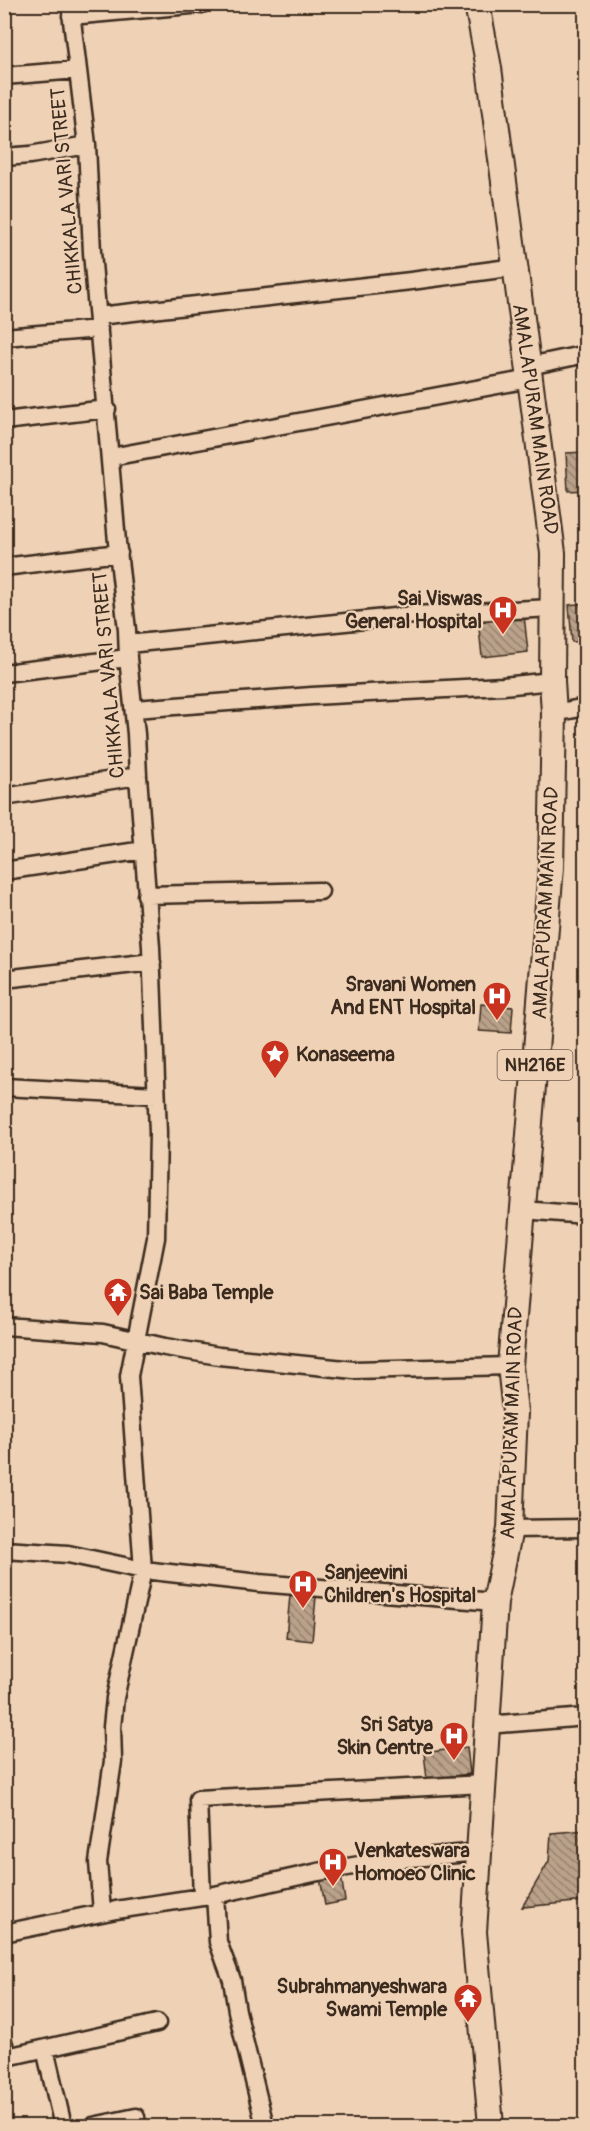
<svg xmlns="http://www.w3.org/2000/svg" width="590" height="2131" viewBox="0 0 590 2131" font-family="Pangolin,sans-serif">
<defs>
<pattern id="building-back-hatch" width="6" height="6" patternUnits="userSpaceOnUse" patternTransform="scale(1.5)"><rect width="6" height="6" fill="#baa18a"/><path d="M-1 5l2 2M0 0l6 6M5-1l2 2" fill="none" stroke="#988370"/></pattern>
</defs>
<rect width="100%" height="100%" fill="#efd2b6"/>
<filter id="ink" filterUnits="userSpaceOnUse"><feTurbulence type="fractalNoise" baseFrequency=".0167" numOctaves="2"/><feDisplacementMap in="SourceGraphic" scale="12" xChannelSelector="R" yChannelSelector="G"/><feConvolveMatrix kernelMatrix="1 2 1 2 8 2 1 2 1" color-interpolation-filters="sRGB"/></filter>
<g filter="url(#ink)">
<path fill="url(#building-back-hatch)" stroke="#3b2a1e" stroke-width="1.5" d="M586 452V490L568 491 566 453Z
M586 603V641L572 642 569 605Z
M524 615 528 652 482 657 478 619Z
M481 1004 513 1007 511 1033 479 1031Z
M290 1595 316 1597 312 1641 286 1638Z
M467 1747 470 1774 427 1779 424 1753Z
M586 1830V1901L522 1907 549 1861 551 1833Z
M341 1875 345 1901 325 1905 320 1878Z"/>
<g fill="none" stroke-linecap="round" stroke-linejoin="round">
<g stroke="#3b2a1e" stroke-width="21">
<path id="minor" d="M70 4 87 145 92 252 117 542 127 630 128 658 136 734 138 776 151 947 158 1133 156 1238 129 1376 143 1570 115 1698 112 1727 113 1761 98 1862 102 1912
M71 16 202 4
M4 76 77 70
M4 157 30 155 87 145
M98 316 411 281 516 267
M4 337 99 329
M529 366 586 354
M4 421 107 409
M111 457 530 379
M4 567 119 553
M128 644 414 615 553 608
M4 673 128 658
M134 709 312 696 503 686 552 681
M554 713 586 707
M4 797 138 776
M4 871 144 850
M146 895 320 891
M4 979 152 962
M4 1087 156 1095
M523 1210 586 1215
M4 1326 103 1333 165 1347 219 1356 354 1370 510 1366
M510 1529 586 1528
M4 1550 68 1554 143 1570 259 1583 495 1602
M487 1725 586 1717
M215 1895 218 1942 232 1980 237 2011 265 2126
M202 1897 198 1799 484 1784
M4 1933 116 1910 215 1895 318 1872 389 1860 480 1852
M4 2044 7 2057 157 2023
M45 2049 63 2126
M93 2126 136 2117 137 2126"/>
</g>
<g stroke="#3b2a1e" stroke-width="28">
<path id="highway" d="M477 4 489 68 553 553 552 681 554 713 551 867 510 1366 515 1412 510 1529 495 1602 474 1932 491 2126"/>
</g>
<use href="#minor" stroke="#efd2b6" stroke-width="16"/>
<use href="#highway" stroke="#efd2b6" stroke-width="24"/>
</g>
</g>
<defs>
<g id="hospital-pin" transform="scale(1.5)"><path d="M0 17L-7.5 6A9.5 9.5 0 1 1 7.5 6Z" fill="#c8321e" stroke="#efd2b6"/><path d="M-5-5h3v3.5h4V-5h3V5h-3V1.5h-4V5h-3Z" fill="#fff"/></g>
<g id="sight-pin" transform="scale(1.5)"><path d="M0 17L-7.5 6A9.5 9.5 0 1 1 7.5 6Z" fill="#c8321e" stroke="#efd2b6"/><path d="M0-6L1.8-2.2L6-1.7L2.9 1.2L3.7 5.4L0 3.3L-3.7 5.4L-2.9 1.2L-6-1.7L-1.8-2.2Z" fill="#fff"/></g>
<g id="temple-pin" transform="scale(1.5)"><path d="M0 17L-7.5 6A9.5 9.5 0 1 1 7.5 6Z" fill="#c8321e" stroke="#efd2b6"/><path d="M0-6L5-2H3V0L6.5 2.5H4V6H1.5V3h-3V6H-4V2.5H-6.5L-3 0V-2H-5Z" fill="#fff"/></g>
</defs>
<g fill-rule="evenodd">
<use href="#hospital-pin" x="503" y="610"/>
<use href="#hospital-pin" x="497" y="996"/>
<use href="#sight-pin" x="275" y="1054"/>
<use href="#temple-pin" x="118" y="1292"/>
<use href="#hospital-pin" x="303" y="1584"/>
<use href="#hospital-pin" x="454" y="1736"/>
<use href="#hospital-pin" x="333" y="1862"/>
<use href="#temple-pin" x="468" y="1998"/>
</g>
<g text-anchor="middle" stroke-width="4.5" stroke-linejoin="round" paint-order="stroke">
<rect fill="#efd2b6" stroke="#715c4c" stroke-width="1.5" x="497.5" y="1050" width="75" height="30" rx="4.5"/>
<g font-size="18" font-weight="bold" fill="#3b2a1e">
<text x="535" y="1071">NH216E</text>
</g>
<g font-size="20" fill="#3b2a1e" stroke="#efd2b6">
<text transform="translate(66 191) rotate(-95)" y="7">CHIKKALA VARI STREET</text>
<text transform="translate(536 419) rotate(82)" y="7">AMALAPURAM MAIN ROAD</text>
<text transform="translate(108 675) rotate(-95)" y="7">CHIKKALA VARI STREET</text>
<text transform="translate(545 903) rotate(-87)" y="7">AMALAPURAM MAIN ROAD</text>
<text transform="translate(511 1423) rotate(-88)" y="7">AMALAPURAM MAIN ROAD</text>
</g>
<g font-size="20" font-weight="bold" fill="#3b2a1e" stroke="#efd2b6" text-anchor="end">
<text x="482" y="605">Sai Viswas<tspan x="482" dy="23">General Hospital</tspan></text>
<text x="476" y="991">Sravani Women<tspan x="476" dy="23">And ENT Hospital</tspan></text>
<text x="296" y="1061" text-anchor="start">Konaseema</text>
<text x="139" y="1299" text-anchor="start">Sai Baba Temple</text>
<text x="324" y="1579" text-anchor="start">Sanjeevini<tspan x="324" dy="23">Children's Hospital</tspan></text>
<text x="433" y="1731">Sri Satya<tspan x="433" dy="23">Skin Centre</tspan></text>
<text x="354" y="1857" text-anchor="start">Venkateswara<tspan x="354" dy="23">Homoeo Clinic</tspan></text>
<text x="447" y="1993">Subrahmanyeshwara<tspan x="447" dy="23">Swami Temple</tspan></text>
</g>
</g>
<rect width="590" height="2131" fill="none" stroke="#efd2b6" stroke-width="24"/>
<rect x="12" y="12" width="566" height="2107" fill="none" stroke="#3b2a1e" stroke-width="2" filter="url(#ink)"/>
</svg>
